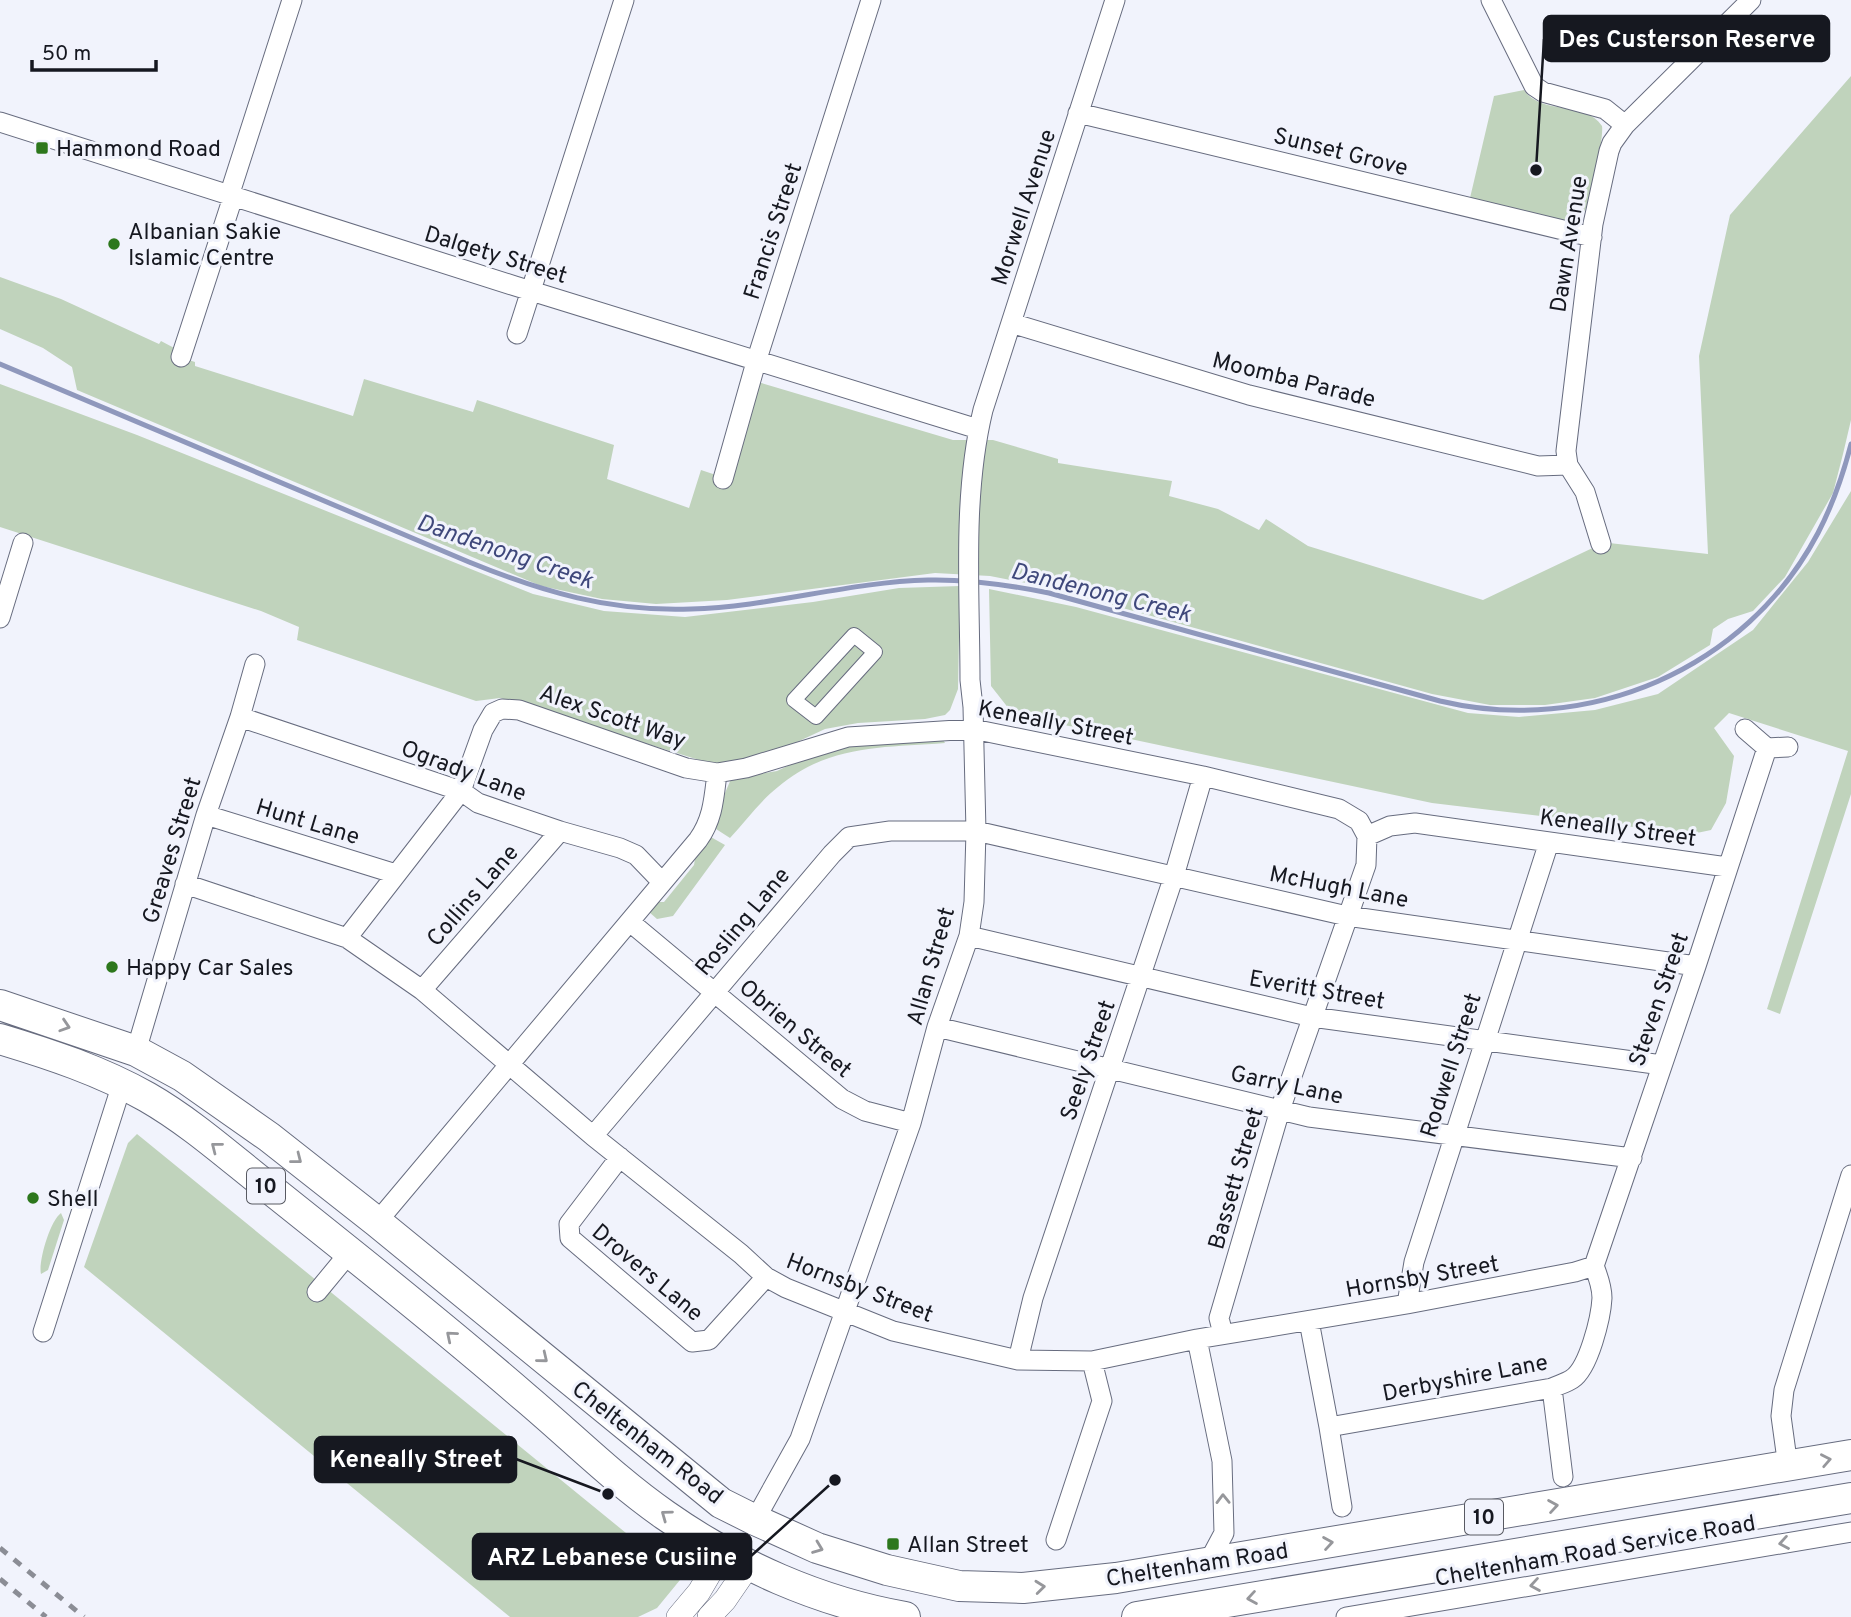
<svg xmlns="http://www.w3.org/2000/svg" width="1851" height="1617" viewBox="0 0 1851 1617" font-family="Overpass,sans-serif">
<rect width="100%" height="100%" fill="#f1f3fc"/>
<path fill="#c0d3bc" d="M1851 76V420L1843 454 1833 493 1785 577 1753 611 1728 619 1713 629 1710 645 1658 677 1595 698 1545 705H1490L1432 694 1047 587 990 576 935 573 727 600 656 604 602 599 541 586 77 390 72 367 43 348 0 329V277L61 299 159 344 161 341 178 350 176 356 195 362V366L353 416 364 379 473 412 477 400 614 445 607 479 689 508 701 470 731 480 758 382 953 440H993L1058 459V463L1172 481 1169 496 1218 509 1259 530 1266 519 1308 546 1483 600 1601 544 1609 543 1708 554 1699 356 1730 215Z
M1524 90C1542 116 1585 100 1602 126 1604 137 1591 201 1584 212 1580 219 1573 221 1565 221L1470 198 1494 96Z
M0 384 137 435 533 594 604 611 685 617 813 602 899 588 960 586 958 689 950 710 945 715 925 719 858 723 825 729 767 756 712 764 500 698 476 701 297 640 299 627 261 611 0 527Z
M1851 491V794L1780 1014 1767 1009 1848 751 1729 713 1714 728 1734 756 1726 803 1711 830 1692 834 1432 803 1013 714 991 686 989 589 1076 607 1468 713 1519 717 1595 710 1658 694 1753 630 1808 562Z
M940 735 945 743C883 748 829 744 778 787 760 801 746 821 730 838L716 829 725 793 731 779 777 771 817 752 849 743Z
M709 836 725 845 673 916 657 919 649 912 655 902H664L694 865 695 859Z
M137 1134 664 1564 680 1580 657 1608 638 1617H510L84 1267 128 1143Z
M61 1213 64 1220 48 1270 41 1274C38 1262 50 1221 61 1213Z"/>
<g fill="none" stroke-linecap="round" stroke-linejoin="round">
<path stroke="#8f98bc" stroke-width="5" d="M0 364 469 562C543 592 610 612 691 609 770 607 848 582 928 580 970 579 1009 585 1049 593L1440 701C1588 736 1746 670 1818 533 1833 504 1843 475 1851 444"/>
<g stroke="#676c7f" stroke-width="16">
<path id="pedestrian" d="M854 635 875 652 816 717 794 700Z"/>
</g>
<g stroke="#676c7f" stroke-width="21">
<path id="minor" d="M1491 0 1534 86 1543 92 1605 109 1625 125
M1078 113 1592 237
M0 122 515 286 978 429
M229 196 292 0
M1011 323 1249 395 1538 466 1568 465
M517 334 624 0
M181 357 233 197
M723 479 756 362 871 0
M1601 544 1585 492 1568 465 1566 451 1593 224 1609 151 1612 143 1625 125 1751 0
M0 618 23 543
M240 717 461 791 478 803 560 831 620 848 636 855 662 882
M1745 729 1767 748 1788 747
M206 815 396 874
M1367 836 1390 826 1415 823 1727 867
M185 884 347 938 422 990 593 1136 741 1254 766 1277 786 1288 893 1331 1018 1360 1092 1361 1197 1339 1407 1304 1575 1272 1594 1266
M630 922 842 1099 865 1111 911 1123
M969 936 1312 1017 1662 1065
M347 938 461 791 483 730 493 713 502 709 519 710 686 768 717 773 746 768 848 737 973 729 1203 776 1339 809 1359 821 1367 836 1366 865 1280 1110 1219 1318 1223 1334
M422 990 560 831
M937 1027 1309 1117 1632 1158
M136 1051 206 815 240 717 255 664
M593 1136 832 854 849 837 890 831H976L1347 916 1696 966
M620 1157 569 1224 570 1238 692 1342 709 1340 766 1277
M377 1222 698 840C713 819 714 798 717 773
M1594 1266 1696 966 1767 748
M317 1292 350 1252
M1407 1304 1414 1262 1549 842
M1309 1321 1329 1427 1342 1507
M43 1332 122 1084
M1197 1339 1222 1461 1224 1533 1208 1563
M1018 1360 1033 1298 1174 876 1203 776
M1552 1388 1563 1477
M1329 1427 1552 1388C1558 1385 1566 1383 1572 1379 1589 1368 1601 1317 1602 1298 1602 1287 1598 1276 1594 1266
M1788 1467 1781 1416 1784 1390 1851 1175
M755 1520 800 1439 911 1123 937 1027 969 936 974 902 976 831 973 707 970 680C970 592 962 497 983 410L1115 0
M1056 1540 1102 1401 1092 1361
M1346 1617 1851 1532"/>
</g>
<g stroke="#676c7f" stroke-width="24">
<path id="tertiary" d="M678 1617 699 1592 723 1551
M709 1617 725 1600 749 1565"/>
</g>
<g stroke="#676c7f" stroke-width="32">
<path id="primary" d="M0 1005 136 1051 182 1076 269 1137 377 1222 721 1503 755 1520 817 1548 887 1570 959 1586 1023 1588 1116 1578 1851 1455
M0 1039C50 1054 101 1071 147 1097 194 1124 235 1162 278 1195 362 1262 446 1329 527 1399 573 1438 616 1481 665 1515 736 1565 819 1602 905 1617
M1137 1617 1851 1498"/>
</g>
<use href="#pedestrian" stroke="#fff" stroke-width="14"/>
<use href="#minor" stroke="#fff" stroke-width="19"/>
<use href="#tertiary" stroke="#fff" stroke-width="23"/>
<use href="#primary" stroke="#fff" stroke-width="30"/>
<path stroke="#8b8d95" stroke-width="5" stroke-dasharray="9 9" stroke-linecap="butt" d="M0 1548 84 1617
M0 1579 46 1617"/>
</g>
<defs><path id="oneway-chevron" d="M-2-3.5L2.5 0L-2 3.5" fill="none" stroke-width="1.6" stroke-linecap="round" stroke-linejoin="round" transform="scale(1.75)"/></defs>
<g stroke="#96979b">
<use href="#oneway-chevron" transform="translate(65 1026) rotate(18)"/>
<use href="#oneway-chevron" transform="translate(216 1147) rotate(-142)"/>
<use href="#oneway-chevron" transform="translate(297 1159) rotate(38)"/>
<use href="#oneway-chevron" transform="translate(451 1336) rotate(-140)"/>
<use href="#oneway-chevron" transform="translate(543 1358) rotate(39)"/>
<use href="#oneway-chevron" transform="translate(1826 1460) rotate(-11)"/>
<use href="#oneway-chevron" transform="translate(1223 1499) rotate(-91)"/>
<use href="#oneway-chevron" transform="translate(1553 1506) rotate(-9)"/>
<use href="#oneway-chevron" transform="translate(666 1515) rotate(-144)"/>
<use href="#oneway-chevron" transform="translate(1328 1543) rotate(-9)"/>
<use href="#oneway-chevron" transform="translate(1784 1543) rotate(170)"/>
<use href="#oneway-chevron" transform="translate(818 1548) rotate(21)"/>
<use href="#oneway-chevron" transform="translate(1535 1585) rotate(171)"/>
<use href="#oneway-chevron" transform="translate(1040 1587) rotate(-6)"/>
<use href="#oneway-chevron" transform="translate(1252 1598) rotate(171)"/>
</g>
<g fill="#2d771c" stroke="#f1f3fc" stroke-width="2.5">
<rect x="35" y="141" width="14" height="14" rx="3.5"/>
<circle cx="114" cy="244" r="7"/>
<circle cx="112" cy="967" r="7"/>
<circle cx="33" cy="1198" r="7"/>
<rect x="886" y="1537" width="14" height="14" rx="3.5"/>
</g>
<g text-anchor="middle" stroke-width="6" stroke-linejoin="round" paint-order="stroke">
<g fill="#f1f3fc" stroke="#585a62" stroke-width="2">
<rect x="247" y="1168.5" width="38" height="35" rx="5"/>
<rect x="1465" y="1499.5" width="38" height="35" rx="5"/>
</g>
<g font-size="21" font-weight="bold" fill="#161820">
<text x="266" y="1193">10</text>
<text x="1484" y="1524">10</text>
</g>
<g font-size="23" fill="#161820" stroke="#f1f3fc" text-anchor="start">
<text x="56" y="156">Hammond Road</text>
<text x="128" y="239">Albanian Sakie<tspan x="128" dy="26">Islamic Centre</tspan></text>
<text x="126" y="975">Happy Car Sales</text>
<text x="47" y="1206">Shell</text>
<text x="907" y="1552">Allan Street</text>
</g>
<g font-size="23" fill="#161820" stroke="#f1f3fc">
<text transform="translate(1341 151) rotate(14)" y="8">Sunset Grove</text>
<text transform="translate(1023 207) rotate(-72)" y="8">Morwell Avenue</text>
<text transform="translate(772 231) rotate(-72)" y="8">Francis Street</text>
<text transform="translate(1568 244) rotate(-81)" y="8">Dawn Avenue</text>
<text transform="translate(496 254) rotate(17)" y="8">Dalgety Street</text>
<text transform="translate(1294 379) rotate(14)" y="8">Moomba Parade</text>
<text transform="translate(613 716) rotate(19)" y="8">Alex Scott Way</text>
<text transform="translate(1056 722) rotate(11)" y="8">Keneally Street</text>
<text transform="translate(464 770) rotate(21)" y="8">Ogrady Lane</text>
<text transform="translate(308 821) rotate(17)" y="8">Hunt Lane</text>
<text transform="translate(1618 827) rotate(8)" y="8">Keneally Street</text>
<text transform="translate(171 850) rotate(-73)" y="8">Greaves Street</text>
<text transform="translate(1339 886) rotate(11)" y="8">McHugh Lane</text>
<text transform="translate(472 895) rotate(-49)" y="8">Collins Lane</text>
<text transform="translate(742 921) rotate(-50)" y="8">Rosling Lane</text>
<text transform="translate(930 966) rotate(-74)" y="8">Allan Street</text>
<text transform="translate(1317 989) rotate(10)" y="8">Everitt Street</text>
<text transform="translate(1658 999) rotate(-71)" y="8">Steven Street</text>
<text transform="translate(796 1028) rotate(40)" y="8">Obrien Street</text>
<text transform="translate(1087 1060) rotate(-71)" y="8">Seely Street</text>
<text transform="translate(1450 1065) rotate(-72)" y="8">Rodwell Street</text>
<text transform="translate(1287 1084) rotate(12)" y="8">Garry Lane</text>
<text transform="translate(1235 1178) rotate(-74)" y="8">Bassett Street</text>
<text transform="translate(648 1272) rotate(40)" y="8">Drovers Lane</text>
<text transform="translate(1422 1276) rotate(-10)" y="8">Hornsby Street</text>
<text transform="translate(860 1287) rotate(21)" y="8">Hornsby Street</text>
<text transform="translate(1465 1377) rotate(-11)" y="8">Derbyshire Lane</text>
<text transform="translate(648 1442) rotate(38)" y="8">Cheltenham Road</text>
<text transform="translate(1595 1550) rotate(-10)" y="8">Cheltenham Road Service Road</text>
<text transform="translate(1197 1564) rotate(-9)" y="8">Cheltenham Road</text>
</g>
<g font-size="24" font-style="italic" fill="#3f487b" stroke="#f1f3fc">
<text transform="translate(505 551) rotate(19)" y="8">Dandenong Creek</text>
<text transform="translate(1101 592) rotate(14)" y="8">Dandenong Creek</text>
</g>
</g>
<path fill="none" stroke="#161820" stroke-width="2.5" d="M1536 170L1544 39M608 1494L516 1459M835 1480L751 1556"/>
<g fill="#161820" stroke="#f1f3fc" stroke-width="2.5">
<circle cx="1536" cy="170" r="7"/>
<circle cx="608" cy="1494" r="7"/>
<circle cx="835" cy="1480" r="7"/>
</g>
<g fill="#161820" stroke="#161820" stroke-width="2.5">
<rect x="1544" y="16" width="285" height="45" rx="7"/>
<rect x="315" y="1437" width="201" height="45" rx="7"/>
<rect x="473" y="1534" width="278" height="45" rx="7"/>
</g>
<g font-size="24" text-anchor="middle" font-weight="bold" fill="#fff">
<text x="1687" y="47">Des Custerson Reserve</text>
<text x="416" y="1467">Keneally Street</text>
<text x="612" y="1565">ARZ Lebanese Cusiine</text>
</g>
<path d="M32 60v10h124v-10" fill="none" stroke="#161820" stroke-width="3.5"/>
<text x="42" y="60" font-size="21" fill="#161820" stroke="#f1f3fc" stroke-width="5" paint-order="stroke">50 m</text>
</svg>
